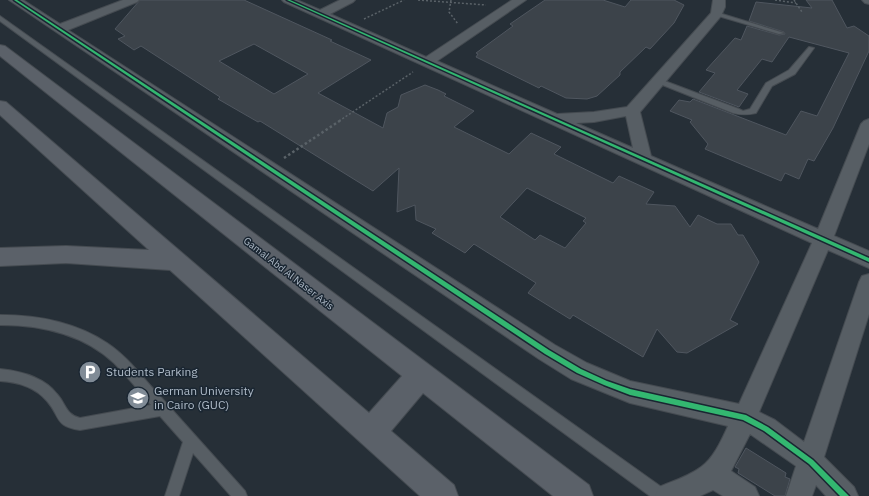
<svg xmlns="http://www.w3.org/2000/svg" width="869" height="496" viewBox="0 0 869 496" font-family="'IBM Plex Sans',sans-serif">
<rect width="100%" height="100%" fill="#262f37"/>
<path fill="#3c434a" stroke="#4f565f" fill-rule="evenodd" d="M140 0H244L332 40 330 41 371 60 318 93 383 128 387 113 398 107 401 95 425 85 438 90 446 94 444 96 474 111 454 127 509 154 531 133 561 147 554 154 613 183 619 176 654 192 646 204 675 206 690 227 698 215 717 224H731L738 235H743L759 262 730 320 738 324 687 353 677 352 657 329 643 357 573 315 570 319 528 293 536 283 474 244 465 253 432 233 436 229 416 220 415 205 397 212 399 168 373 191 260 121 258 122 218 99 220 97 141 46 134 50 118 39 125 36 115 29ZM254 44 308 74 274 94 219 61ZM527 188 586 218 583 221 586 223 565 248 540 235 535 240 500 217Z
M545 0H603L625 7 631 0H674L684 5 674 23 650 49 646 47 620 72V75L597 96 587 99 566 98 541 86 539 88 476 57 478 54 476 53 513 26 510 24Z
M806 0H832L847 28 854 26 869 36V51L833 128 814 161 808 159 799 179 785 173 781 181 705 149 708 144 690 122 692 120 670 111 679 100 690 102 693 99 786 135 801 111 817 116 849 53 789 37 772 62 762 59 737 90 748 94 739 107 699 92 715 73 706 70 735 38 741 40 747 26 779 35 785 34 784 32 749 21 756 2 812 8Z
M746 448 786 473 785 477 790 479 785 496H775L738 473 739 469 735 467Z"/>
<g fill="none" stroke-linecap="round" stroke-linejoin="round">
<g stroke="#454b51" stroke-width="2">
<path id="service" d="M715 13H719L784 33 779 34 715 15Z
M0 16 667 491 669 496H650L0 21Z
M809 47 814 48 795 74 772 86 756 113C747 115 742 115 733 113L655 82 659 80H662L739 109 743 111 750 109 766 83 789 70Z
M0 315C38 315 75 322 107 343 127 356 142 377 158 394 187 426 216 459 245 491L247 496H231L193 453 179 496H165L183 442 160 416 80 430C54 426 61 417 47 401 35 387 18 382 0 381V369C20 371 44 377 57 394 66 404 66 415 80 418L151 405C139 391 127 376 114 363 83 334 42 325 0 325Z"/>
</g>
<g stroke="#454b51" stroke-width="2">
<path id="minor" d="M9 0H23L60 24 123 0H139L137 2 68 30 555 345 587 363 630 381 739 404 812 243 284 2 282 0H297L320 10 340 0H355L353 2 330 14 426 57 512 0H526L437 61 557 114 594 112 627 107 711 13 713 0H725V7L721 16 640 112 651 156 818 229 861 124 864 121 869 119V144L834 236 869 251V268L828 250 759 412 775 420 804 442 859 282 862 276 869 274V314L824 457 854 487 858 496H826L816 485 812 496H786L796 466 750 434 731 471 755 487 759 496H723L713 490 700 496H655L659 487C673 481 689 476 701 467 714 458 722 439 728 426L630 403 571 379 539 359ZM626 116 633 148 576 123 594 122Z
M862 0H869V4L865 3Z"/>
</g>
<g stroke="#454b51" stroke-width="2">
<path id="secondary" d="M0 45 5 46 589 485 593 496H553L423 393 391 431 454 485 458 496H420L170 270 66 263 0 266V248L66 246 149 250 0 115V101L6 102 369 413 402 376 0 56Z"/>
</g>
<path stroke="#5a6268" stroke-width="1.5" stroke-dasharray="2 2" stroke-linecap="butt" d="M418 0 486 5
M451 0 449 12 458 24
M775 0 796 3
M794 0 802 12
M364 19 404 0
M339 121 413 72"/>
<path stroke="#5a6268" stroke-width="2.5" stroke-dasharray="2.5 2.5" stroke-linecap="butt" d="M284 158 341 120"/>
<use href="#service" fill="#575e64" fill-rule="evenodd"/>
<use href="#minor" fill="#575e64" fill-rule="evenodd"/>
<use href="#secondary" fill="#5b6169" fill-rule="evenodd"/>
<g stroke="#1a2632" stroke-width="3">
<path id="cycleway" d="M14 0H17L549 350 581 369 607 381 630 389 746 415 768 427 813 460 849 496H840L809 464 764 431 743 420 630 395 604 385 577 373 545 354Z
M287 0H290L869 258V262Z"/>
</g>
<use href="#cycleway" fill="#33b770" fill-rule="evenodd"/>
</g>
<defs>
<g id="parking-disc" transform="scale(1.15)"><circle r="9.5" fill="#808b96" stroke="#1a2632"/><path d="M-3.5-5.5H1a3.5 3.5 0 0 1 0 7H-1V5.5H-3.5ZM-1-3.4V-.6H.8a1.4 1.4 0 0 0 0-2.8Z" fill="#fff"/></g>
<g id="university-disc" transform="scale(1.15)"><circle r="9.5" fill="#808b96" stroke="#1a2632"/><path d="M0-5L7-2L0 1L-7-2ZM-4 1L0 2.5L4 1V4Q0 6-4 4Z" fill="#fff"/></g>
</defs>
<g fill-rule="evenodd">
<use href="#parking-disc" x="90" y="372"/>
<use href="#university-disc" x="138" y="398"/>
</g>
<g text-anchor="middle" stroke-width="3" stroke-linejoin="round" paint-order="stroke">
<g font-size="10" fill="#b0bcc9" stroke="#1a2632">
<text transform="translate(289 273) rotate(38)" y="4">Gamal Abd Al Naser Axis</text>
</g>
<g font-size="12" fill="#b0bcc9" stroke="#1a2632" text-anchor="start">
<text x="106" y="376">Students Parking</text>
<text x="154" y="395">German University<tspan x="154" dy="14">in Cairo (GUC)</tspan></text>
</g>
</g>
</svg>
